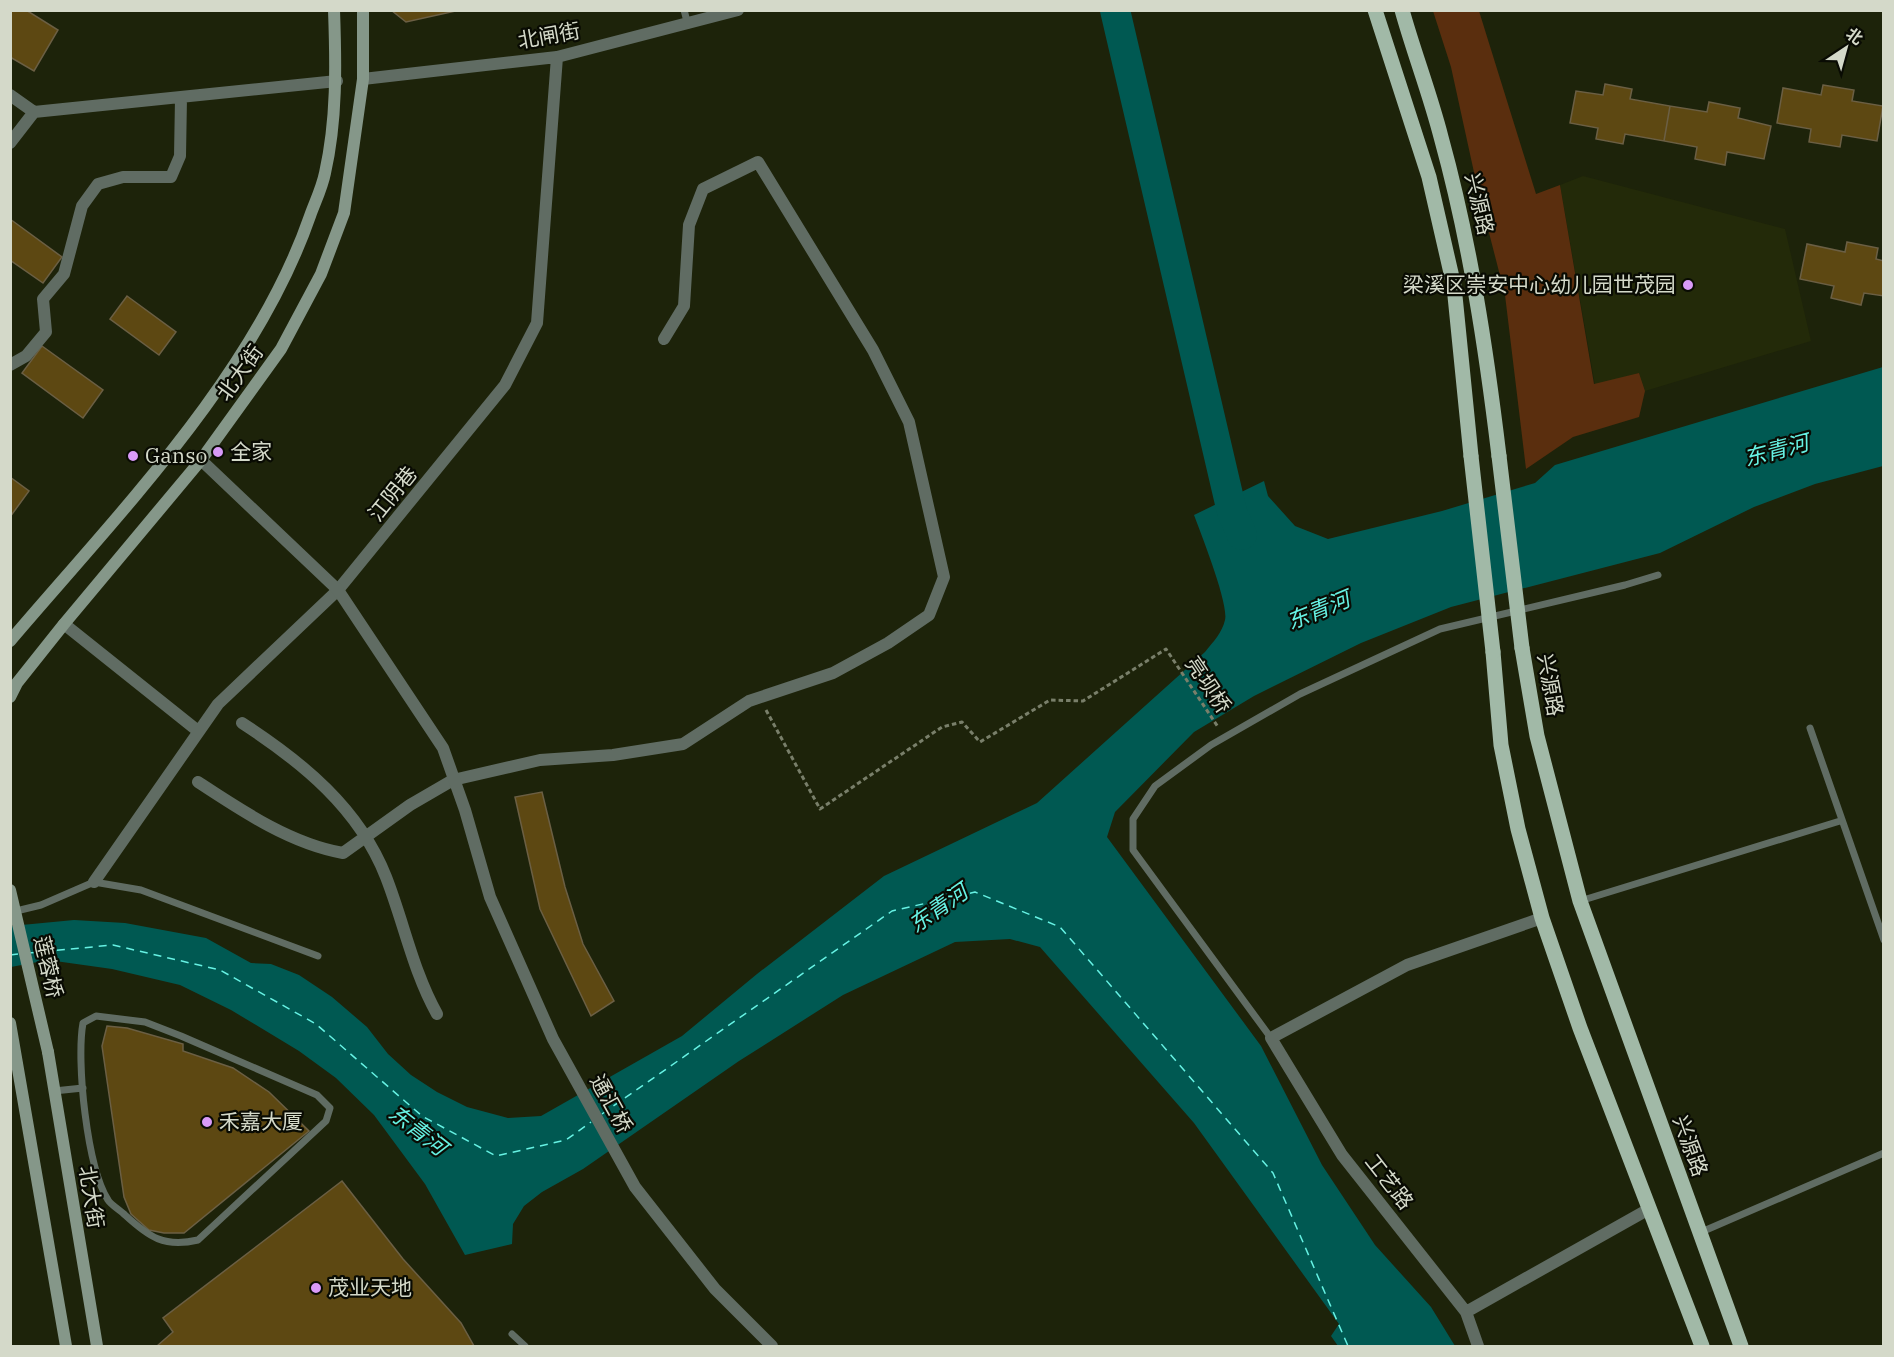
<svg xmlns="http://www.w3.org/2000/svg" width="1894" height="1357" viewBox="0 0 1894 1357" font-family="'IBM Plex Serif','Noto Sans SC',serif">
<rect width="100%" height="100%" fill="#1d230a"/>
<path fill="#232a09" d="M1583 176 1785 229 1811 341 1645 391 1639 373 1595 385 1560 185Z"/>
<path fill="#5a2e0e" d="M1433 11H1479L1536 194 1560 185 1594 384 1639 373 1645 391 1639 417 1573 437 1526 469 1505 295 1477 186 1451 67Z"/>
<path fill="#005952" d="M1883 367V466L1815 484 1754 507 1660 553 1451 607 1361 643 1254 696 1194 732 1115 812 1107 837 1261 1046 1322 1165 1375 1245 1431 1307 1455 1346H1338L1331 1336 1339 1324 1194 1123 1040 947 1010 939 955 942 843 995 739 1061 583 1169 542 1192 524 1206 513 1224 512 1244 465 1255 425 1184 374 1115 336 1078 299 1051 231 1010 180 985 112 969 48 960 11 967V926L74 920 125 923 206 938 251 963 271 964 299 975 332 997 367 1027 388 1054 411 1075 437 1092 467 1107 508 1118 541 1116 682 1036 757 974 884 876 1037 803 1205 652C1213 642 1222 633 1225 620 1229 604 1201 534 1194 515L1264 481 1268 496 1295 526 1328 539 1442 511 1535 483 1555 465Z"/>
<g fill="none" stroke-linecap="round" stroke-linejoin="round">
<path stroke="#005952" stroke-width="30" d="M1115 10 1232 512 1242 535"/>
<path stroke="#66f2e4" stroke-width="1.5" stroke-dasharray="8 6" stroke-linecap="butt" d="M29 953 113 945 220 970 316 1024 422 1116 496 1156 566 1140 591 1122
M10 955 19 954
M602 1114 892 911 975 892 1060 927 1273 1173 1348 1346"/>
</g>
<path fill="#5d4812" stroke="#6b5f44" stroke-width="1.5" d="M10 10H26L58 30 34 71 10 57Z
M391 10H460L406 22Z
M1605 84 1632 89 1630 99 1670 106 1664 141 1625 134 1623 144 1596 139 1598 128 1570 123 1576 91 1603 95Z
M1823 85 1854 90 1852 101 1883 106 1877 141 1842 135 1840 147 1809 142 1811 129 1777 123 1783 88 1821 95Z
M1709 102 1740 108 1738 118 1771 126 1764 159 1727 152 1725 165 1695 159 1697 147 1664 141 1670 106 1707 112Z
M10 219 62 257 43 283 10 260Z
M1847 242 1878 248 1876 259 1884 261V296L1864 293 1861 305 1831 298 1834 286 1800 279 1807 244 1845 252Z
M127 296 176 332 159 355 110 319Z
M42 346 103 390 83 418 22 373Z
M10 477 29 491 10 517Z
M542 792 565 887 583 944 614 1001 591 1016 540 909 515 797Z
M107 1026 127 1028 183 1044V1051L233 1068 269 1092 309 1131 184 1233H164L149 1230 131 1214 124 1197 102 1046Z
M342 1181 403 1259 461 1323 474 1346H157L173 1332 163 1318Z"/>
<g fill="none" stroke-linecap="round" stroke-linejoin="round">
<path stroke="#797f6a" stroke-width="3" stroke-dasharray="4.5 3" stroke-linecap="butt" d="M766 710 820 809 942 727 962 722 980 742 1050 700 1083 701 1166 649 1218 727"/>
<path stroke="#606c63" stroke-width="7" d="M684 10 688 25
M1810 728 1884 940
M1580 901 1840 821
M12 912 41 905 94 882 141 890 318 956
M96 1016 145 1022 181 1036 317 1095 330 1108 326 1121 198 1240C164 1248 149 1237 125 1215 120 1210 111 1205 108 1200 87 1167 76 1061 83 1023Z
M1271 1038 1133 850V819L1155 786 1211 745 1300 694 1440 629 1625 585 1658 575
M54 1091 83 1088
M1699 1233 1884 1153
M512 1334 525 1346"/>
<path stroke="#606c63" stroke-width="12" d="M363 79 557 57 738 10
M10 95 34 112
M10 143 34 112 337 81
M10 365 26 356 46 332 43 299 64 274 82 206 98 184 123 177H171L180 156 181 98
M64 624 198 731
M242 723C302 762 359 808 386 877 404 923 413 971 437 1014
M198 782C242 811 291 844 343 853L410 805 453 780 540 760 613 755 683 744 749 701 833 673 888 643 929 615 944 577 909 422 873 350 758 162 703 189 689 225 684 306 664 339
M94 882 218 704 338 590 505 385 537 323 557 57
M1466 1312 1649 1209
M1478 1346 1466 1312 1342 1155 1271 1038 1407 965 1542 918"/>
<path stroke="#606c63" stroke-width="12" d="M201 460 338 590 443 748 465 810 490 897 553 1039 635 1187 715 1289 772 1346"/>
<path stroke="#859789" stroke-width="12" d="M10 641C118 514 255 375 310 216 315 202 322 188 325 173 337 120 336 65 334 10
M10 697 17 683 64 624 201 460 281 349 321 274 344 213 363 79V10
M10 1023 66 1346
M48 1052 97 1346"/>
<path stroke="#a1b9a7" stroke-width="15" d="M1375 10 1429 177 1454 286 1471 456
M1402 10C1414 53 1430 94 1441 137 1470 242 1486 348 1499 456
M1522 648 1537 736 1580 901 1741 1346
M1493 652 1501 745 1518 829 1542 918 1580 1028 1702 1346"/>
<path stroke="#859789" stroke-width="12" d="M10 890 48 1052"/>
<path stroke="#a1b9a7" stroke-width="15" d="M1471 456 1493 652
M1499 456 1522 648"/>
</g>
<g fill="#d99af8" stroke="#090b03" stroke-width="2">
<circle cx="1688" cy="285" r="6"/>
<circle cx="218" cy="452" r="6"/>
<circle cx="133" cy="456" r="6"/>
<circle cx="207" cy="1122" r="6"/>
<circle cx="316" cy="1288" r="6"/>
</g>
<g text-anchor="middle" stroke-width="4.5" stroke-linejoin="round" paint-order="stroke">
<g font-size="21" fill="#d4d9c9" stroke="#090b03">
<text transform="translate(549 36) rotate(-10)" y="7">北闸街</text>
<text transform="translate(1479 204) rotate(77)" y="7">兴源路</text>
<text transform="translate(240 373) rotate(-54)" y="7">北大街</text>
<text transform="translate(393 494) rotate(-51)" y="7">江阴巷</text>
<text transform="translate(1208 685) rotate(56)" y="7">亮坝桥</text>
<text transform="translate(1550 685) rotate(80)" y="7">兴源路</text>
<text transform="translate(48 967) rotate(77)" y="7">莲蓉桥</text>
<text transform="translate(611 1104) rotate(61)" y="7">通汇桥</text>
<text transform="translate(1690 1146) rotate(70)" y="7">兴源路</text>
<text transform="translate(1389 1182) rotate(52)" y="7">工艺路</text>
<text transform="translate(91 1197) rotate(81)" y="7">北大街</text>
</g>
<g font-size="21" fill="#d4d9c9" stroke="#090b03" text-anchor="start">
<text x="1676" y="292" text-anchor="end">梁溪区崇安中心幼儿园世茂园</text>
<text x="230" y="459">全家</text>
<text x="145" y="463">Ganso</text>
<text x="219" y="1129">禾嘉大厦</text>
<text x="328" y="1295">茂业天地</text>
</g>
<g font-size="22" font-style="italic" fill="#66f2e4" stroke="#090b03">
<text transform="translate(1776 450) rotate(-15)" y="8">东青河</text>
<text transform="translate(1318 610) rotate(-22)" y="8">东青河</text>
<text transform="translate(938 908) rotate(-35)" y="8">东青河</text>
<text transform="translate(418 1130) rotate(38)" y="8">东青河</text>
</g>
</g>
<rect width="1894" height="1357" fill="none" stroke="#d4d9c9" stroke-width="24"/>
<g transform="translate(1846 48) rotate(36)" stroke="#090b03" stroke-width="4.5" paint-order="stroke">
<path d="M0-4.5L10 22L0 15L-10 22Z" fill="#d4d9c9"/>
<text y="-9" font-size="16" font-weight="bold" text-anchor="middle" fill="#d4d9c9">北</text>
</g>
</svg>
